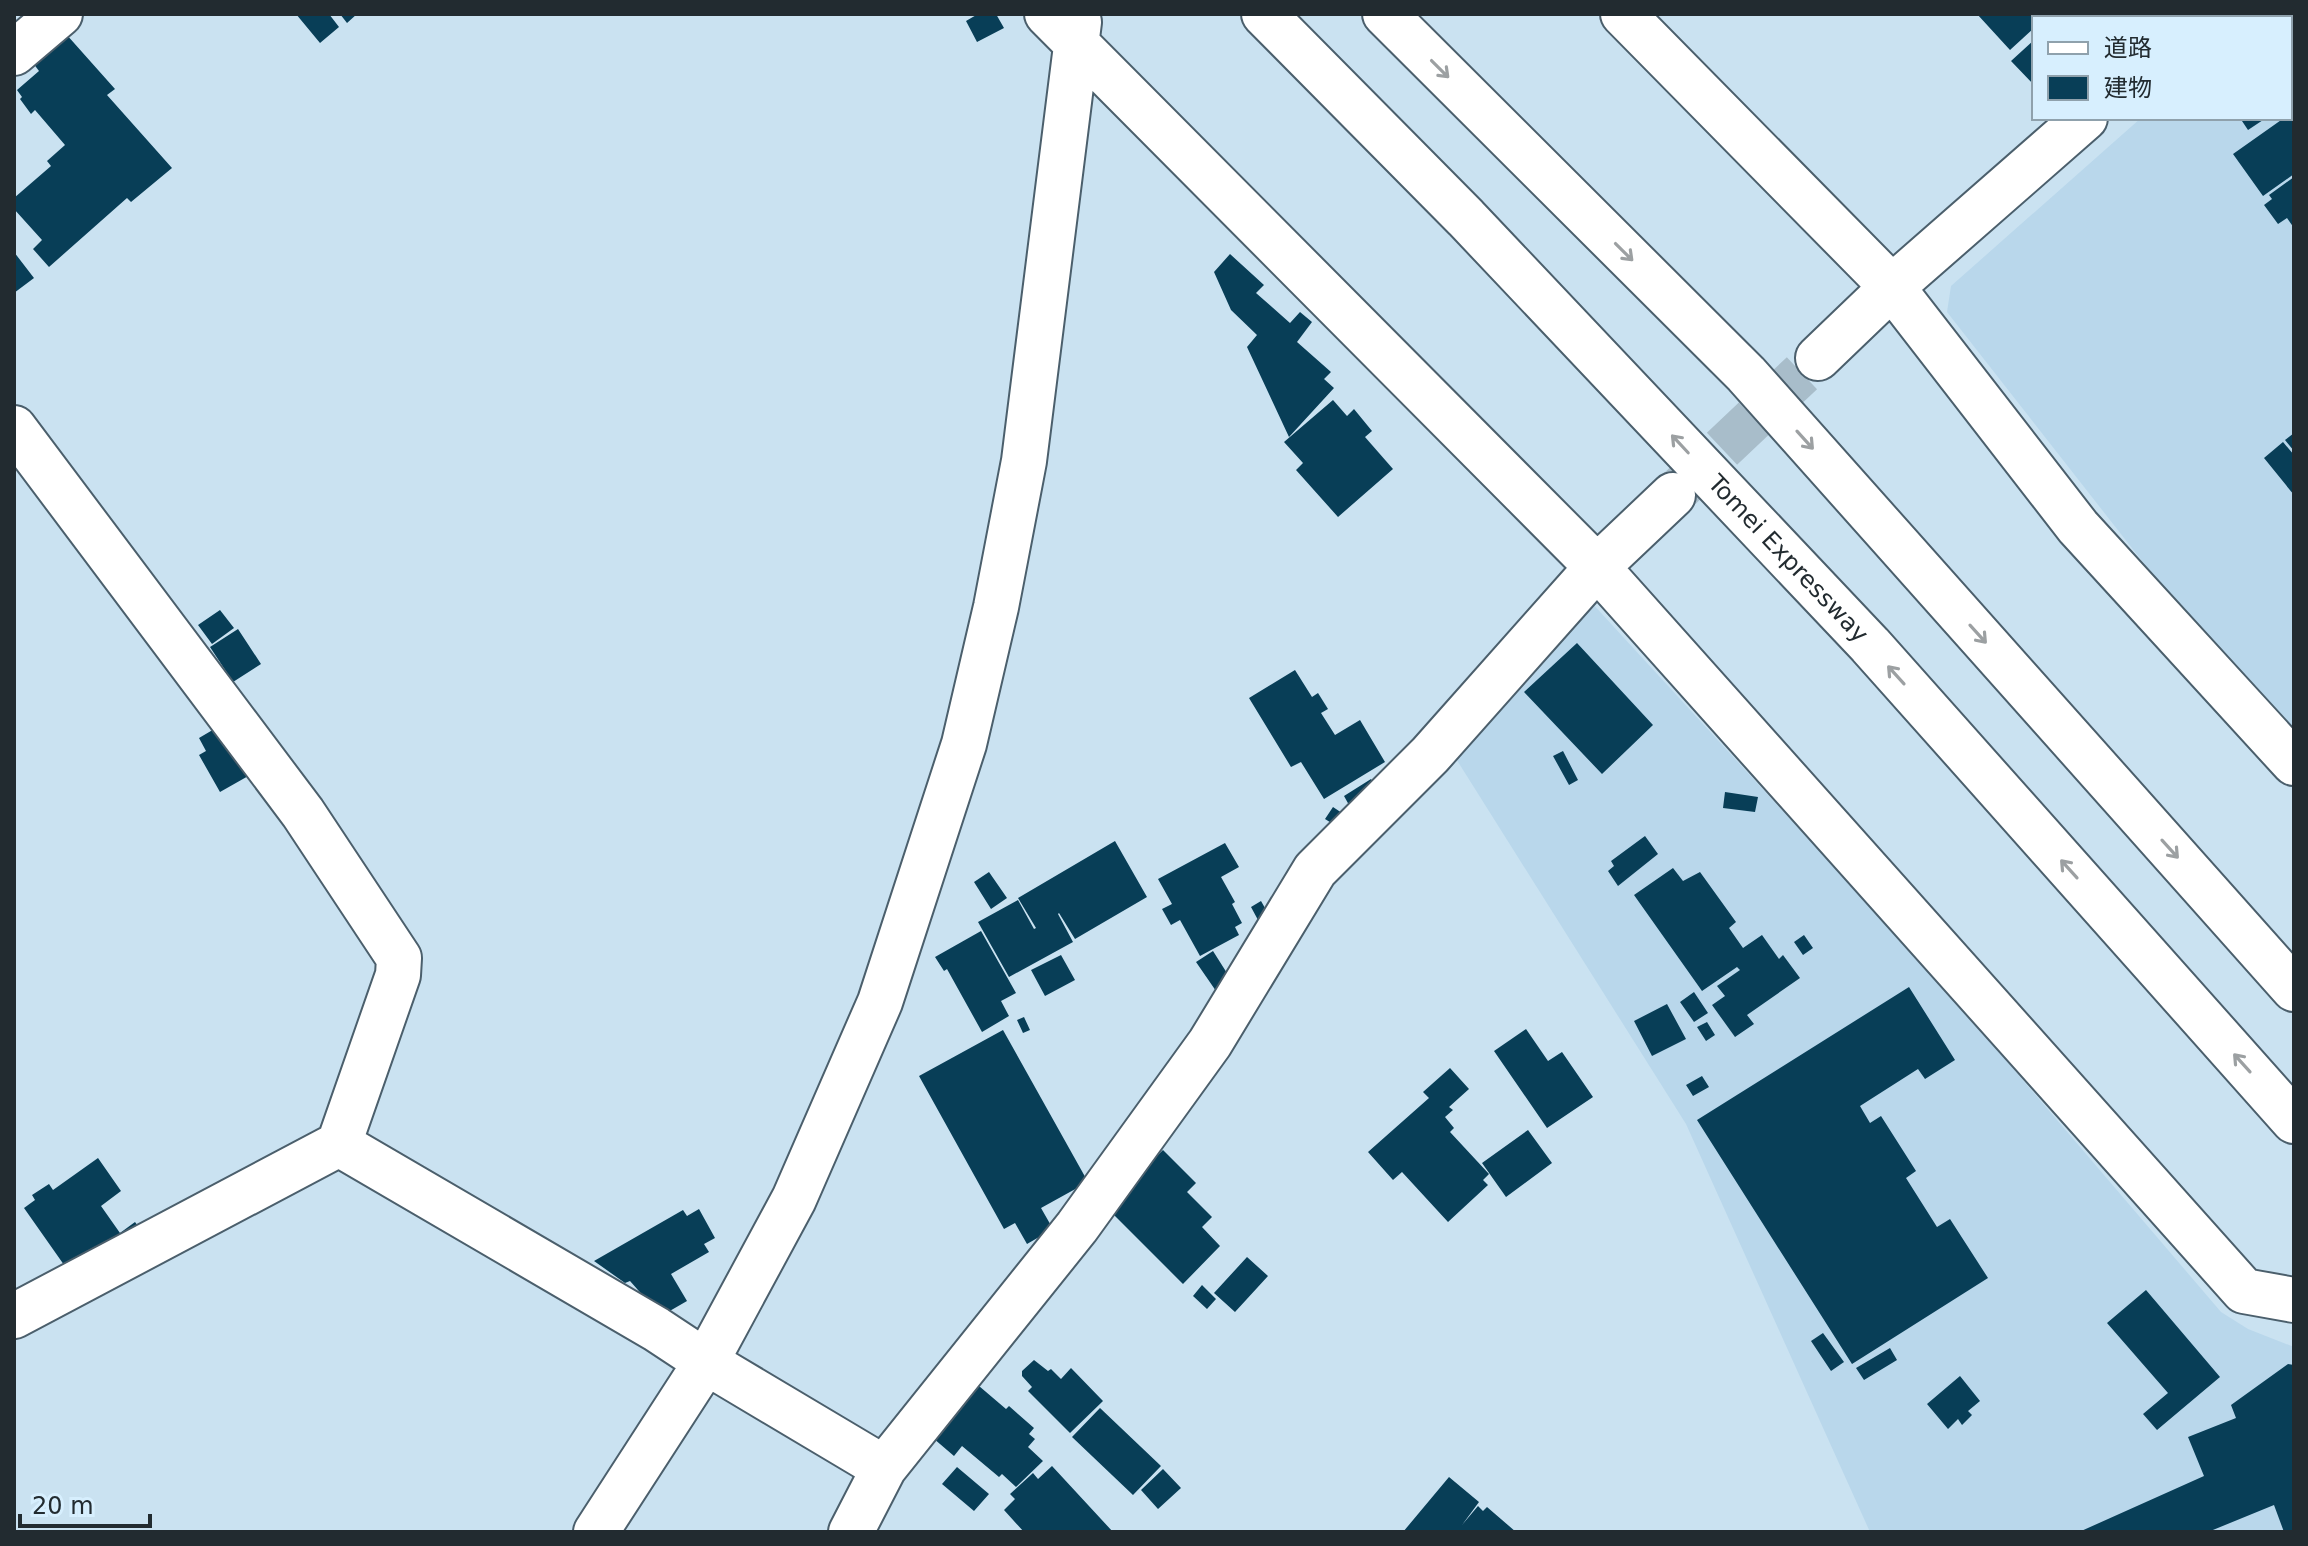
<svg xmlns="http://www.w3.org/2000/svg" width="2308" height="1546" viewBox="0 0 2308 1546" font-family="'DejaVu Sans','Noto Sans JP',sans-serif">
<rect width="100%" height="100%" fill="#cae2f1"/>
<path fill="#b9d7eb" d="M2257 14H2294V728L2146 566 1947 312 1951 286 2141 118H2290V18H2253Z
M1591 602 1927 968 2221 1312 2248 1329 2294 1347V1532H1870L1686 1124 1448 746Z"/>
<path fill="#083e57" d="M296 14H329L339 27 320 43Z
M340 14H357L347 23Z
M978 14H996L1004 28 977 42 966 21Z
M1977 14H2050L2045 18H2034V28L2010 50Z
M66 34 115 89 107 95 172 168 131 202 127 198 49 267 33 249 42 240 14 209V198L51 166 47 161 65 145 35 110 31 114 20 99 22 97 17 90 39 71 33 63Z
M2034 40V85L2011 61Z
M2292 112 2294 115V174L2263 196 2233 154 2284 118H2290Z
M2240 118H2266L2248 130Z
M2294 177V228L2287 218 2278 224 2264 205 2272 199 2269 195Z
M14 252 34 278 14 293Z
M1230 254 1264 285 1256 293 1290 323 1300 312 1312 322 1297 342 1331 372 1324 379 1334 388 1289 437 1247 347 1257 335 1231 310 1214 272Z
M1333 400 1347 416 1354 409 1372 431 1365 437 1393 469 1338 517 1296 470 1303 463 1284 442Z
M2294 433V451L2285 440Z
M2283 442 2294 455V495L2264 458Z
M220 610 234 628 212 644 198 625Z
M238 629 261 664 233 682 210 647Z
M1577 643 1653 725 1602 774 1524 692Z
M1295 670 1312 697 1318 693 1328 709 1321 713 1335 735 1360 720 1385 762 1324 799 1301 762 1291 767 1249 698Z
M216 728 250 775 220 792 199 755 206 751 199 738Z
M1563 751 1578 780 1569 785 1553 756Z
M1371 779 1377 789 1349 805 1344 796Z
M1725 792 1758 797 1755 812 1723 808Z
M1333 807 1348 817 1341 829 1325 819Z
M1645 836 1658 854 1618 886 1608 871 1614 866 1611 861Z
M1115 841 1147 897 1075 939 1059 913 1058 914 1073 942 1009 977 978 922 1018 900 1034 929 1036 928 1018 898Z
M1225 843 1239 867 1221 877 1235 902 1232 904 1242 923 1235 927 1239 935 1200 956 1180 920 1171 925 1162 909 1172 904 1158 879Z
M1673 868 1683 881 1700 872 1736 922 1729 928 1743 948 1762 935 1779 959 1783 955 1800 978 1747 1015 1754 1024 1735 1037 1712 1005 1725 996 1717 986 1740 970 1737 967 1702 991 1634 895Z
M989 872 1007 898 991 909 974 882Z
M1261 901 1269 915 1258 920 1251 907Z
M981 931 1016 993 1001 1001 1009 1016 982 1032 947 969 944 971 935 957Z
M1804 935 1813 948 1803 955 1794 942Z
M1213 951 1232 981 1216 991 1196 962Z
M1061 955 1075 980 1045 996 1031 970Z
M1909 987 1955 1060 1925 1079 1918 1069 1860 1106 1870 1123 1881 1116 1916 1171 1906 1178 1937 1227 1950 1219 1988 1278 1852 1364 1697 1120Z
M1694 992 1708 1013 1694 1022 1680 1002Z
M1667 1004 1686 1039 1652 1056 1634 1021Z
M1024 1017 1030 1030 1023 1033 1017 1020Z
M1707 1022 1715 1035 1706 1041 1697 1027Z
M1526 1029 1548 1061 1562 1052 1593 1097 1547 1128 1494 1051Z
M1003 1030 1088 1182 1041 1208 1053 1229 1027 1244 1015 1223 1004 1229 919 1076Z
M1450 1068 1469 1089 1449 1107 1453 1110 1445 1117 1454 1128 1450 1132 1489 1174 1483 1180 1488 1185 1448 1222 1402 1172 1393 1180 1368 1152 1429 1098 1423 1092Z
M1702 1076 1709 1087 1693 1096 1686 1085Z
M1528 1130 1552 1163 1506 1197 1482 1163Z
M1163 1150 1196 1183 1187 1192 1212 1217 1202 1227 1220 1246 1183 1284 1102 1203 1118 1194Z
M98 1158 121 1191 101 1206 120 1233 135 1222 144 1234 69 1272 24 1208 35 1200 32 1195 49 1184 53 1190Z
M699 1209 715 1238 704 1244 709 1252 671 1274 687 1301 661 1316 630 1281 625 1283 594 1261 683 1210 687 1216Z
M1247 1257 1268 1276 1235 1312 1214 1293Z
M1202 1285 1216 1299 1207 1309 1193 1296Z
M2146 1290 2220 1377 2157 1430 2143 1414 2168 1393 2107 1323Z
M1823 1333 1844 1362 1831 1371 1811 1341Z
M1890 1348 1897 1360 1864 1380 1856 1368Z
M1034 1360 1048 1371 1051 1369 1061 1379 1071 1368 1103 1401 1070 1433 1028 1391 1032 1387 1022 1376V1371Z
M2288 1364 2294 1365V1532H2284L2274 1505 2208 1532H2079L2204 1476 2188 1437 2236 1418 2231 1405Z
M1960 1376 1980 1401 1968 1411 1972 1415 1962 1425 1958 1419 1948 1429 1927 1404Z
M979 1386 1006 1409 1009 1406 1034 1428 1029 1434 1035 1439 1028 1447 1043 1461 1016 1487 1002 1474 999 1477 962 1446 954 1456 933 1438Z
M1100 1408 1161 1466 1133 1495 1072 1437Z
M1052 1466 1113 1532H1024L1004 1510 1015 1499 1010 1494 1033 1473 1038 1479Z
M957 1467 989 1494 974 1511 942 1484Z
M1163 1469 1181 1488 1158 1509 1141 1490Z
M1449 1477 1479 1502 1462 1525 1478 1506 1483 1511 1487 1507 1516 1532H1403Z"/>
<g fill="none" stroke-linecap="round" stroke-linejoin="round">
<path stroke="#a8bdca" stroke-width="44" stroke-dasharray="44 22" stroke-linecap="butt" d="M1674 494 1818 358"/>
<g stroke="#4b5f6c" stroke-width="48">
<path id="minor" d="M1047 14 1597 567 2244 1291 2294 1300
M1623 14 1892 287 2078 527 2294 763
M2199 18 2204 14
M14 53 60 14
M1818 358 1892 287 2085 118
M14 428 303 813 399 958 398 975 339 1144 656 1329 706 1362 884 1468
M14 1316 339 1144
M596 1532 706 1362 794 1199 880 1002 964 744 996 607 1024 461 1079 22
M851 1532 884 1468 1077 1227 1210 1043 1315 870 1430 755 1597 567 1673 495"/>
</g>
<g stroke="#4b5f6c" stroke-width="48">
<g id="highway">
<path id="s1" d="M1264 14 1466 218 1870 645 2294 1121"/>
<path d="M1385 14 1746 374 2294 989"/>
</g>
</g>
<use href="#minor" stroke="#fff" stroke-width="44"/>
<use href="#highway" stroke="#fff" stroke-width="44"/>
</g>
<defs><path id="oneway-shaft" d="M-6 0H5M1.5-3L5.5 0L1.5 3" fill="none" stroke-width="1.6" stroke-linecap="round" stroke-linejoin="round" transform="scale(2)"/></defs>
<g stroke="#9ca0a2">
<use href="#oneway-shaft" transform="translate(1440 69) rotate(45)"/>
<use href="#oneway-shaft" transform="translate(1624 252) rotate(45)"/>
<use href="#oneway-shaft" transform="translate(1805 440) rotate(48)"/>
<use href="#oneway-shaft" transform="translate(1680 444) rotate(-133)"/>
<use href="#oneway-shaft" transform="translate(1978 634) rotate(48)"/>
<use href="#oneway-shaft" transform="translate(1896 675) rotate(-132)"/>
<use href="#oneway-shaft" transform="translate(2170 849) rotate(48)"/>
<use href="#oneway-shaft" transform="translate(2069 869) rotate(-132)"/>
<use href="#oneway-shaft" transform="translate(2242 1063) rotate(-132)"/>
</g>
<g text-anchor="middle" stroke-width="8" stroke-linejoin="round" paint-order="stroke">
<g font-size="24" fill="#222b30" stroke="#d7effe">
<text dy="8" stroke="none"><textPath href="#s1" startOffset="756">Tomei Expressway</textPath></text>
</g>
</g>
<rect width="2308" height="1546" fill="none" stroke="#222b30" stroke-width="32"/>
<rect x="2032" y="16" width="260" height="104" fill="#d7effe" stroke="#8fa1ac" stroke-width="2"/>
<rect x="2048" y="42" width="40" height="12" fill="#ffffff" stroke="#8fa1ac" stroke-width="2"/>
<text x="2104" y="56" font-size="24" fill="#222b30">道路</text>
<rect x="2048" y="76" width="40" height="24" fill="#083e57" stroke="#8fa1ac" stroke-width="2"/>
<text x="2104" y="96" font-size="24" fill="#222b30">建物</text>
<path d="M20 1514v12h130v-12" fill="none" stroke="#222b30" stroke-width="4"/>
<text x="32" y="1514" font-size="24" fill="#222b30" stroke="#d7effe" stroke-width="6" paint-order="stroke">20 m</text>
</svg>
